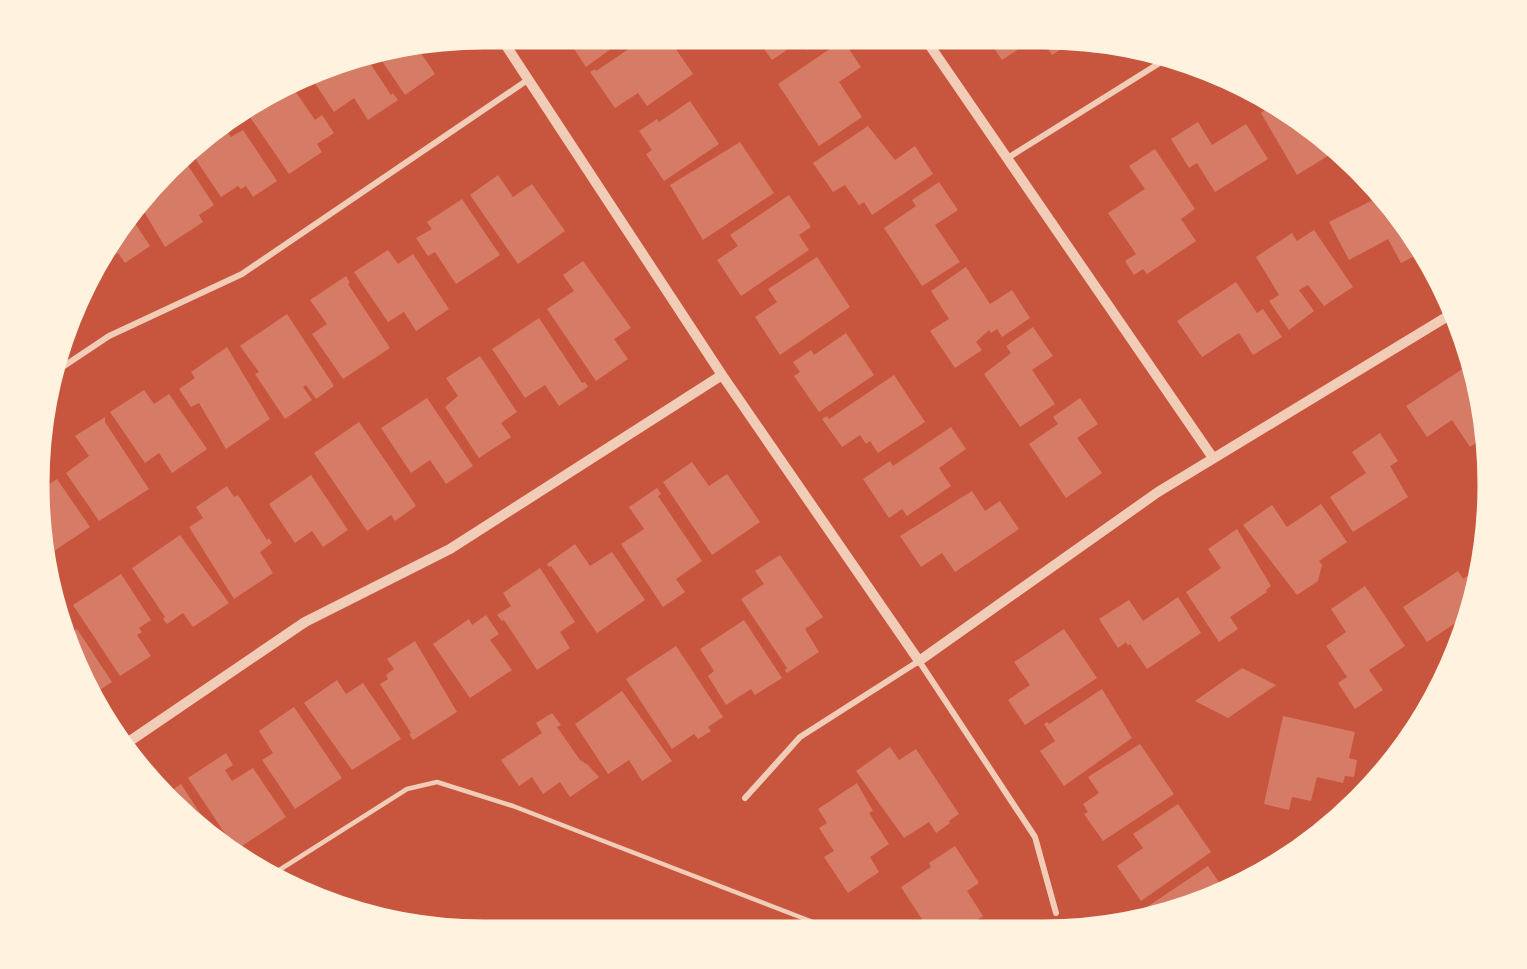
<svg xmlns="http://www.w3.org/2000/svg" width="1527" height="969" viewBox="0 0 1527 969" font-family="'Times New Roman',serif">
<rect width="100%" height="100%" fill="#c8553d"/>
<path fill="#d67c66" d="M567 38H626L586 67Z
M645 38 669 39 693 74 647 106 638 93 615 108 590 72 595 69 596 71Z
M757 39H799L823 40 807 50 800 41 772 60Z
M843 40 861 67 839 82 862 117 819 146 778 84Z
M989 41H1031L1002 60Z
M1043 41H1074L1052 55Z
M430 46 421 53 435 74 405 95 378 55Z
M366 57 391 95 393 93 398 100 368 120 354 98 334 112 310 76 341 61Z
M293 88 315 120 322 115 334 133 317 144 322 152 289 174 250 117Z
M690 101 719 144 664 181 646 154 652 150 639 131 657 119 659 122Z
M1272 105 1315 130 1331 154 1297 175 1261 113Z
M1198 122 1212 145 1246 124 1268 159 1215 192 1197 163 1189 168 1171 139Z
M223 125 231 137 243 130 277 181 253 197 246 186 241 189 238 186 221 197 192 154Z
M868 126 895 160 915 146 933 174 872 215 864 202 859 205 845 185 833 192 813 163Z
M740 142 774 193 703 240 670 185Z
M1155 149 1195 209 1181 219 1196 241 1147 274 1143 269 1134 275 1125 261 1136 254 1108 213 1145 189 1129 166Z
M185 161 214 205 199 215 203 222 165 247 139 203Z
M498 175 513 197 532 184 565 231 518 264 470 195Z
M939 182 958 210 935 225 960 262 922 286 884 228 916 206 912 200Z
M789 195 811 227 799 235 809 250 741 296 717 260 738 246 730 235Z
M1383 195 1423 252 1401 263 1388 239 1349 260 1329 222Z
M462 199 500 255 456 284 435 252 428 256 416 238 432 229 427 222Z
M129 214 150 246 125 263 118 253 109 259 107 256Z
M1314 230 1353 287 1324 306 1308 285 1299 290 1314 311 1289 330 1269 301 1279 295 1256 257 1292 233 1297 241Z
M388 250 398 264 413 254 449 309 416 331 404 312 388 322 354 272Z
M817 257 850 307 780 355 755 317 777 302 768 289Z
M583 261 631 328 614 339 628 359 596 381 547 309 574 291 563 275Z
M966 267 990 304 1012 290 1030 318 1002 337 997 329 991 333 989 330 976 342 982 350 955 368 930 331 949 319 931 291Z
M346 276 350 283 348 284 390 348 343 379 312 334 327 324 310 300Z
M1236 282 1257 313 1263 309 1282 337 1253 355 1239 333 1202 357 1177 321Z
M287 314 334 386 316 399 306 385 303 387 312 400 285 419 255 374 259 372 240 346Z
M539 318 582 383 585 382 588 387 559 406 545 385 525 398 492 349Z
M1033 327 1053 356 1032 370 1055 404 1020 427 984 374 1011 353 1006 346Z
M846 333 874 375 819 412 794 376 800 372 793 362 811 350 814 355Z
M227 347 270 419 226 449 199 403 191 407 179 389 195 378 191 372Z
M480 356 517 412 501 423 511 437 479 458 445 407 458 396 446 378Z
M1467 366 1474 376 1486 436 1470 447 1452 420 1427 437 1406 406Z
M894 375 925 422 878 453 870 441 866 444 860 435 842 447 822 419 827 416 829 419Z
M144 390 154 404 169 394 207 449 172 473 159 453 145 463 110 412Z
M427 398 473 466 446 484 430 460 411 473 381 428Z
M1080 398 1098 424 1077 438 1102 473 1066 498 1029 444 1058 424 1053 417Z
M105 417V422L149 489 99 521 66 473 89 456 75 436Z
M359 422 416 506 395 521 391 515 367 531 314 453Z
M951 427 966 449 939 468 951 486 907 516 902 509 889 518 863 479 890 461 893 466Z
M1380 433 1398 461 1390 466 1408 497 1353 532 1330 497 1366 473 1352 452Z
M692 462 709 486 727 474 760 522 712 555 663 482Z
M311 475 348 530 323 547 312 531 295 543 269 504Z
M57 479 90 527 48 555 42 487H45Z
M227 486 234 497 238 495 267 540 269 538 272 543 260 552 273 573 234 599 189 527 203 518 196 507Z
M657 488 661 494 658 496 702 561 676 579 685 592 663 607 621 544 644 529 629 507Z
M972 491 985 511 1000 501 1019 529 955 572 942 553 921 567 900 536Z
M1321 504 1347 542 1319 561 1322 565 1318 581 1297 595 1243 525 1272 505 1287 527Z
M1237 529 1271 586 1266 590 1267 592 1230 617 1238 629 1219 642 1186 592 1221 568 1208 549Z
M180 535 229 603 193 627 183 613 167 624 163 619 165 617 132 568Z
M575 544 590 566 612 552 645 600 597 633 551 566 549 567 547 564Z
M780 555 823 617 805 629 819 652 787 673 785 670 787 668 741 599 764 584 755 571Z
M540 568 575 622 560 632 570 648 537 670 504 620 502 621 497 615 511 606 503 593Z
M1458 571 1463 579 1469 575 1476 585 1471 588 1473 592 1476 590 1466 622 1463 618 1427 642 1403 607Z
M121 574 151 620 139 628 142 632 137 635 151 656 120 676 73 605Z
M1365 586 1405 646 1369 670 1383 690 1355 709 1338 683 1347 677 1326 646 1346 632 1331 609Z
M1178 597 1201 633 1147 669 1130 644 1128 646 1126 642 1118 648 1099 619 1129 600 1143 621Z
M486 615 499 634 490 640 512 670 470 698 433 644 469 619 472 625Z
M744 620 782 678 755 695 751 689 726 705 708 676 714 671 700 649Z
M77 629 112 682 95 693 68 635Z
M1064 629 1097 678 1025 725 1008 700 1030 685 1014 662Z
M415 641 457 712 413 740 409 734 411 733 380 684 388 679 386 675 394 669 387 659Z
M676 646 723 717 708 727 711 731 698 739 694 734 672 749 626 679Z
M1242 668 1276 685 1228 718 1195 701Z
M337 680 346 694 363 683 401 739 352 770 304 703Z
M1102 689 1132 738 1064 786 1040 751 1055 741 1044 724 1047 722 1049 724Z
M622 691 672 761 642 781 629 760 608 774 575 724Z
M294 707 342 778 295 809 262 760 273 753 259 731Z
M552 713 561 725 557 727 580 760 588 765 599 777 570 797 560 782 543 794 532 777 519 786 501 760 542 733 536 723Z
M1283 716 1355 732 1349 758 1357 760 1354 777 1345 776 1343 783 1317 777 1311 801 1292 797 1289 810 1264 804Z
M1140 744 1174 794 1103 841 1084 814 1088 812 1083 804 1099 793 1088 777Z
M890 747 899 760 916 749 959 814 949 821 950 823 936 833 929 822 904 838 856 771Z
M226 753 233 765 225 770 232 781 253 768 286 817 236 850 188 778Z
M857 783 873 811 869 813 889 844 870 857 879 872 848 893 824 857 834 851 819 828 827 823 818 809Z
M181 784 220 844 212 839 169 792Z
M1178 804 1211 852 1141 901 1117 866 1143 848 1133 834Z
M955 846 979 883 967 891 983 916 962 930H929L901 887 931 867 929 863Z
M1208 866 1225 891 1159 916 1142 919 1138 913Z"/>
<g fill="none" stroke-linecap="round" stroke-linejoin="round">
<path stroke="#f1ccb7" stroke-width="4.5" d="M273 874 407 789 437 782 513 806 831 929"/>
<path stroke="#f1ccb7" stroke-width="6" d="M1006 159 1166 59
M55 372 109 336 242 274 529 79
M745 798 800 737 919 661 1035 837 1056 913"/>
<path stroke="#f1ccb7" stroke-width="10" d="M501 38 722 375 919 661 1158 492 1453 313
M926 40 1213 458
M124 745 305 622 450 549 722 375"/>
</g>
<path d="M0 0H1527V969H0ZM484 48H1043A436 436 0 0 1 1479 484V485A436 436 0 0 1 1043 921H484A436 436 0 0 1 48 485V484A436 436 0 0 1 484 48Z" fill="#fff3e0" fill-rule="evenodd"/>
<path fill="none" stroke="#fff3e0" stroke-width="3" d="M484 48H1043A436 436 0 0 1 1479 484V485A436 436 0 0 1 1043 921H484A436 436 0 0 1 48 485V484A436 436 0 0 1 484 48Z"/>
</svg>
